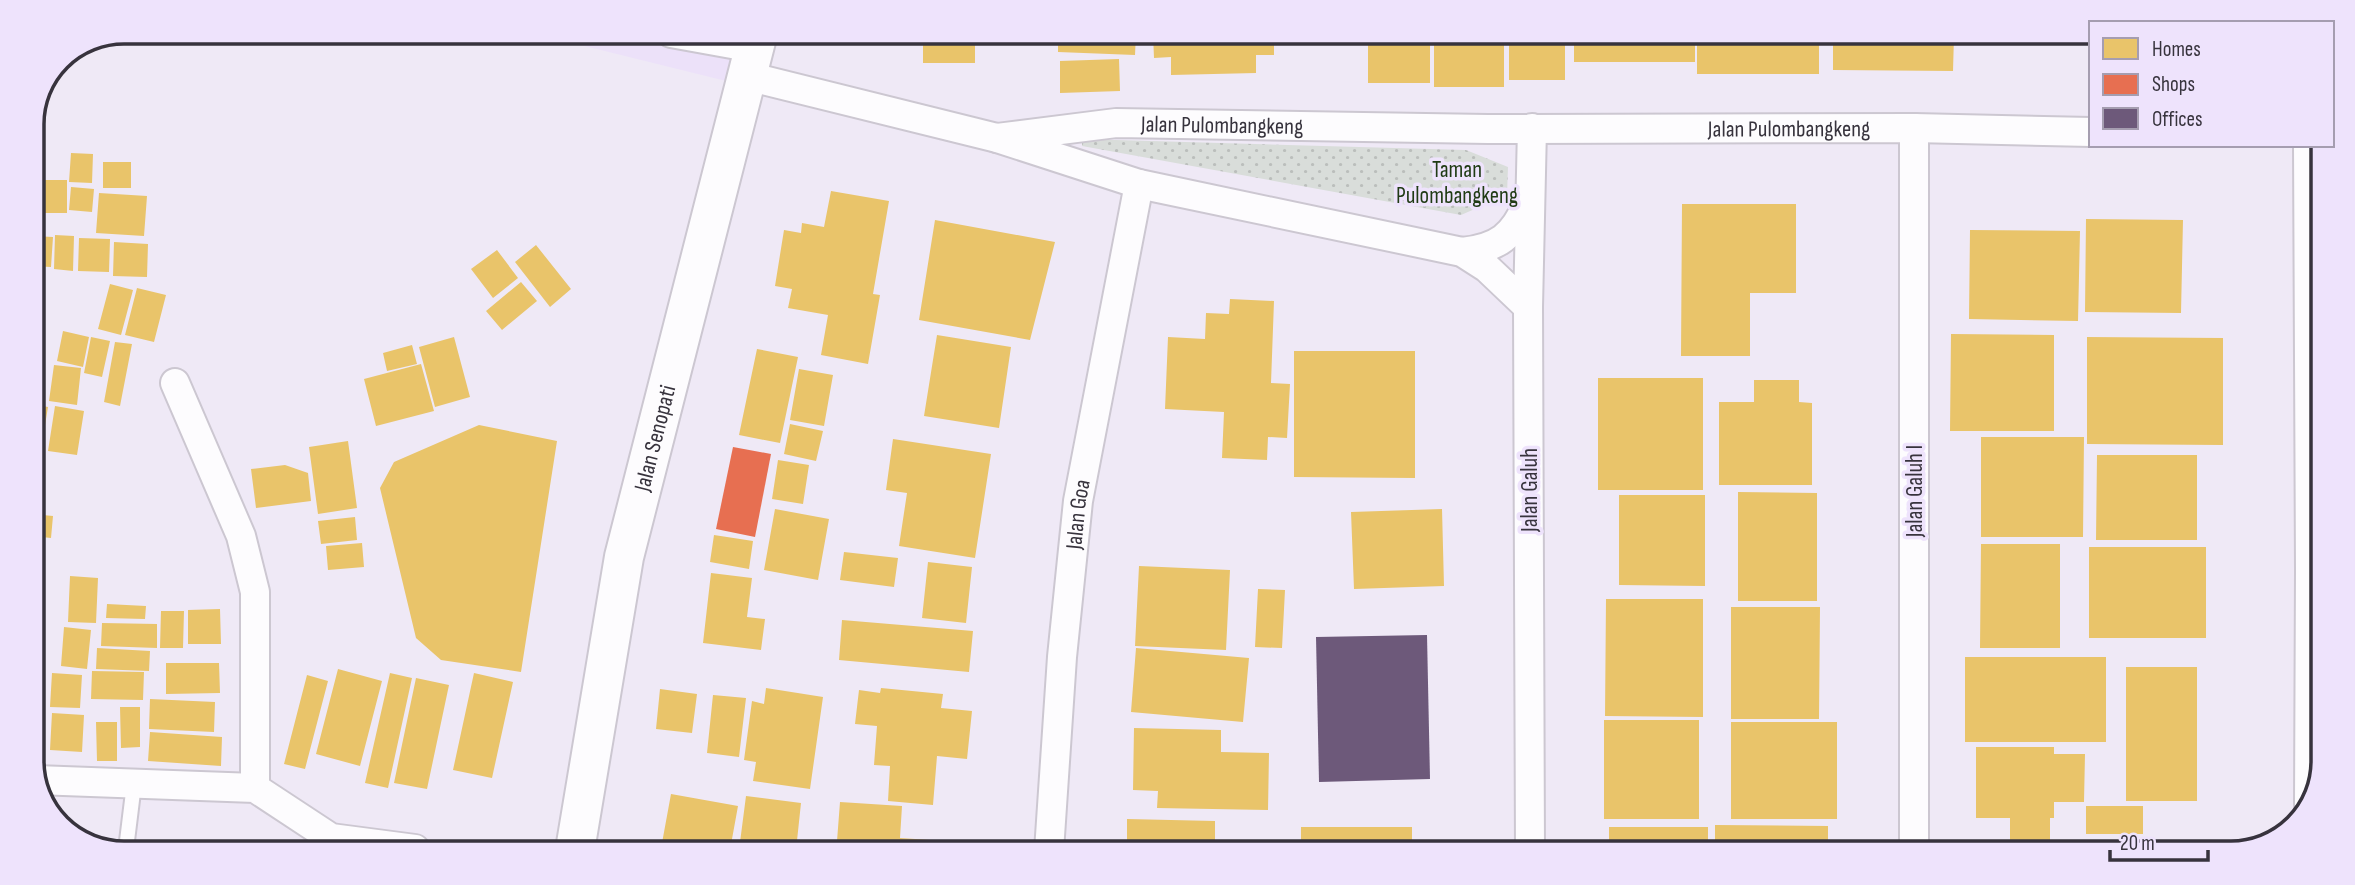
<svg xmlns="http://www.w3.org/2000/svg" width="2355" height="885" viewBox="0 0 2355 885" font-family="'Sofia Sans Condensed',sans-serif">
<defs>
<pattern id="grass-dots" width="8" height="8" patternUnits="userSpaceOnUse" patternTransform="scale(1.75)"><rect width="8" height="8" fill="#d9ddda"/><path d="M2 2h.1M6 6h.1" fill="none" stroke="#bbbebc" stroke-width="1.8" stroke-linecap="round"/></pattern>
</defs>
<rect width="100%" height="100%" fill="#efe9f6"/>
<path fill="#ece1f9" d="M528 32 739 33 726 81Z"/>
<path fill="url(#grass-dots)" d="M1082 139 1466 150 1508 167 1507 195 1461 215 1082 146Z"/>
<path fill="#e9c46a" d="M923 33H975V63H923Z
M1058 34H1136L1135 55 1058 52Z
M1153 34H1274V55H1256V73L1171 75V57L1154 58Z
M1368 34 1430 35V83H1368Z
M1434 35H1504V87H1434Z
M1509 35H1565V80H1509Z
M1574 35H1695V62H1574Z
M1697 35H1819V74H1697Z
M1833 36H1954L1953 71 1833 70Z
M1119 59 1120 91 1060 93V61Z
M71 153 93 154 92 183 69 182Z
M103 162H131V188H103Z
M32 180H67V213H32Z
M71 187 94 189 92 212 69 210Z
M831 191 889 201 873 294 880 295 868 364 821 355 828 315 788 308 792 289 775 286 784 230 801 233 802 223 824 227Z
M99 193 147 196 144 236 96 233Z
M1682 204H1796V293H1750V356H1681Z
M2086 219 2183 220 2181 313 2085 312Z
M935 220 1055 242 1030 340 919 320Z
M1970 230 2080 231 2078 321 1969 319Z
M55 235 74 236 73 271 54 269Z
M33 236 53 237 51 267 32 266Z
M79 238 110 239 109 272 78 271Z
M114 242 148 244 147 277 113 276Z
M536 245 571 289 550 307 515 262Z
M497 250 518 278 493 298 471 269Z
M521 282 537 301 502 330 486 311Z
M110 284 133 290 121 335 98 329Z
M137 288 166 295 154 342 125 335Z
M1230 299 1274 301 1271 383 1290 384 1287 438 1268 437 1267 460 1222 458 1224 412 1165 409 1168 337 1205 339 1206 313 1229 314Z
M63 331 89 337 83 367 57 361Z
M1951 334 2054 335V431H1950Z
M937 335 1011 347 999 428 924 416Z
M91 337 110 341 102 377 84 373Z
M454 337 470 397 435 407 419 347Z
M2087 337 2223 338V445L2087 444Z
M115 342 132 344 120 406 104 402Z
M412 345 417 364 387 371 383 353Z
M757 349 798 357 780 443 739 435Z
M1294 351H1415V478L1294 477Z
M421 364 434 411 376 426 364 379Z
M54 365 81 368 77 405 49 401Z
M799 369 833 375 824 426 790 420Z
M1598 378H1703V490H1598Z
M1754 380H1799V402L1812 403V485H1719V402H1754Z
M32 404 48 407 42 443 32 442Z
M55 406 84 411 77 455 48 451Z
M790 424 823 431 816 461 784 454Z
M479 425 557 441 521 672 441 660 416 638 380 488 394 462Z
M1981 437H2084L2083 537H1981Z
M893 439 991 454 975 558 899 546 907 493 886 490Z
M348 441 357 508 318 514 309 447Z
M2097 455H2197V540H2096Z
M778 460 809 465 803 504 772 499Z
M285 465 308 473 311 501 256 508 251 469Z
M1738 492 1817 493V601H1738Z
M1619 495H1705V586L1619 585Z
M775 509 829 519 818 580 764 570Z
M1442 509 1444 586 1354 589 1351 512Z
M32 514 53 516 51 538 32 536Z
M355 517 357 540 321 544 318 521Z
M714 535 753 541 749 569 710 562Z
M32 538H37L35 559 32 558Z
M362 543 364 567 328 570 326 546Z
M1981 544H2060V648H1980Z
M2089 547H2206V638H2089Z
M844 552 898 558 894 587 840 580Z
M928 562 972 567 966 623 922 618Z
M1139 566 1230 570 1226 650 1135 646Z
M32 567 44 568 42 594 32 593Z
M711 573 752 578 747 617 765 619 761 650 703 643Z
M70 576 98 578 96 623 68 622Z
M1258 589 1285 590 1282 648 1255 647Z
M32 599H41L39 641 32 640Z
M1606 599H1703V717L1605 716Z
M107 604 146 606 145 619 106 618Z
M1731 607H1820L1819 719H1731Z
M220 609 221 644H188V610Z
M161 611H184L183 648H160Z
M842 620 973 631 969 672 839 660Z
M102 623 157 624V648L101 646Z
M64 627 91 630 87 669 61 666Z
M97 648 150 651 149 671 96 669Z
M1136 648 1249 658 1243 722 1131 712Z
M1965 657H2106V742H1965Z
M166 663H219L220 693 166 694Z
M2126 667H2197V801H2126Z
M338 669 382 681 360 766 316 754Z
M92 671 144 672 143 700 91 699Z
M52 673 82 675 80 708 50 707Z
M390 673 412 678 388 788 365 783Z
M474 673 513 682 492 778 453 770Z
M307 675 328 681 305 769 284 764Z
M416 678 449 685 427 789 394 783Z
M766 688 823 697 810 789 753 781 756 762 744 760 752 701 764 704Z
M881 688 943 694 941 708 972 711 967 759 937 756 933 805 888 801 890 766 874 765 877 726 855 724 859 690 880 693Z
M660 689 697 694 692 733 656 729Z
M713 695 746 698 739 757 707 753Z
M150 699 215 702 214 732 149 729Z
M120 707H140V747L121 748Z
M52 713 84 715 82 752 50 750Z
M1604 720H1699V819H1604Z
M96 722H117V761H97Z
M1731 722H1837V819H1731Z
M1134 728 1221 730V752L1269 753 1268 810 1157 808 1158 791 1133 790Z
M150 732 222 737 221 766 148 761Z
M1976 747H2054V754H2085L2084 802H2054V818H2050V853H2010V818H1976Z
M671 794 738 806 730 850H698L662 843Z
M746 796 801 803 796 850H739Z
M840 802 902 806 900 838 930 840V850H877L878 843 837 841Z
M2086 806H2143V834H2086Z
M1127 819 1215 821V851H1127Z
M1715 825 1828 826V853L1715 852Z
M1301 827H1412V852L1301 851Z
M1609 827H1708V852H1609Z
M2095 842H2200V853H2095Z"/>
<path fill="#e76f51" d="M733 447 771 454 755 537 716 529Z"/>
<path fill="#6d597a" d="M1427 635 1430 779 1319 782 1316 637Z"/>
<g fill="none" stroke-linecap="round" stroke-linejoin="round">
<g stroke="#ccc7d1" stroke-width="18">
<path id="service" d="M126 849 134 784"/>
</g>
<g stroke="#ccc7d1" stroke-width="32">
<g id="minor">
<path d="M671 33 754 48"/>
<path d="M747 76 997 138 1139 184 1462 252 1487 268 1528 307"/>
<path d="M1914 128V853"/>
<path id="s1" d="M997 138 1116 123 1488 129 1914 128 2091 132"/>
<path d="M2308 145 2310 571 2309 804"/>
<path d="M1462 252C1499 248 1513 236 1528 203"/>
<path d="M175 383 241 536 255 592V788"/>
<path d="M36 780 255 788 331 838 415 849"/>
<path id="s2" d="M1049 851 1062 657 1078 501 1139 184"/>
<path d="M1530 852 1528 307 1532 128"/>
</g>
</g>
<g stroke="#ccc7d1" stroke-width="42">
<g id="secondary">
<path id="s3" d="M575 850 624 557 758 33"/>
</g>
</g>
<use href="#service" stroke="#fdfcfe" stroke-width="14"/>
<use href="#minor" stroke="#fdfcfe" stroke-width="28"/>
<use href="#secondary" stroke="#fdfcfe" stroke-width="38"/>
</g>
<g text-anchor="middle" stroke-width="7" stroke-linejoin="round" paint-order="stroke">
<g font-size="23" fill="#37333d" stroke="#eee3fc">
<text dy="8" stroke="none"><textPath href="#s1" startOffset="226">Jalan Pulombangkeng</textPath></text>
<text dy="8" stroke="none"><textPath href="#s1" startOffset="793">Jalan Pulombangkeng</textPath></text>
<text dy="8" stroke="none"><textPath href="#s3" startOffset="420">Jalan Senopati</textPath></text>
<text transform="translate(1529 490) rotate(-90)" y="8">Jalan Galuh</text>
<text transform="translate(1914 491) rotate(-90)" y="8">Jalan Galuh I</text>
<text dy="8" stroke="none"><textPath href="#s2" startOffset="338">Jalan Goa</textPath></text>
</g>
<g font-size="23" fill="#203b15" stroke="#eee3fc">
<text x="1457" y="177">Taman<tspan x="1457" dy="26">Pulombangkeng</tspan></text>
</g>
</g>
<path d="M0 0H2355V885H0ZM124 44H2231A80 80 0 0 1 2311 124V761A80 80 0 0 1 2231 841H124A80 80 0 0 1 44 761V124A80 80 0 0 1 124 44Z" fill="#eee3fc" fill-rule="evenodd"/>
<path fill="none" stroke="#37333d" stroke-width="3.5" d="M124 44H2231A80 80 0 0 1 2311 124V761A80 80 0 0 1 2231 841H124A80 80 0 0 1 44 761V124A80 80 0 0 1 124 44Z"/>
<rect x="2089" y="21" width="245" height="126" fill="#eee3fc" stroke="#a59db0" stroke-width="2"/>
<rect x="2103" y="38" width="35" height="21" fill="#e9c46a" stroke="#a59db0" stroke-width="2"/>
<text x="2152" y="56" font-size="21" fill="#37333d">Homes</text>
<rect x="2103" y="74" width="35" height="21" fill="#e76f51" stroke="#a59db0" stroke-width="2"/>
<text x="2152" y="91" font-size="21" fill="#37333d">Shops</text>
<rect x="2103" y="108" width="35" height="21" fill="#6d597a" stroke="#a59db0" stroke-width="2"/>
<text x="2152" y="126" font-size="21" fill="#37333d">Offices</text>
<path d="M2110 850v10h98v-10" fill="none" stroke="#37333d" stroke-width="3.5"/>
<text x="2120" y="850" font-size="21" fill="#37333d" stroke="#eee3fc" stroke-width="5" paint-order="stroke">20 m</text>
</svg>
